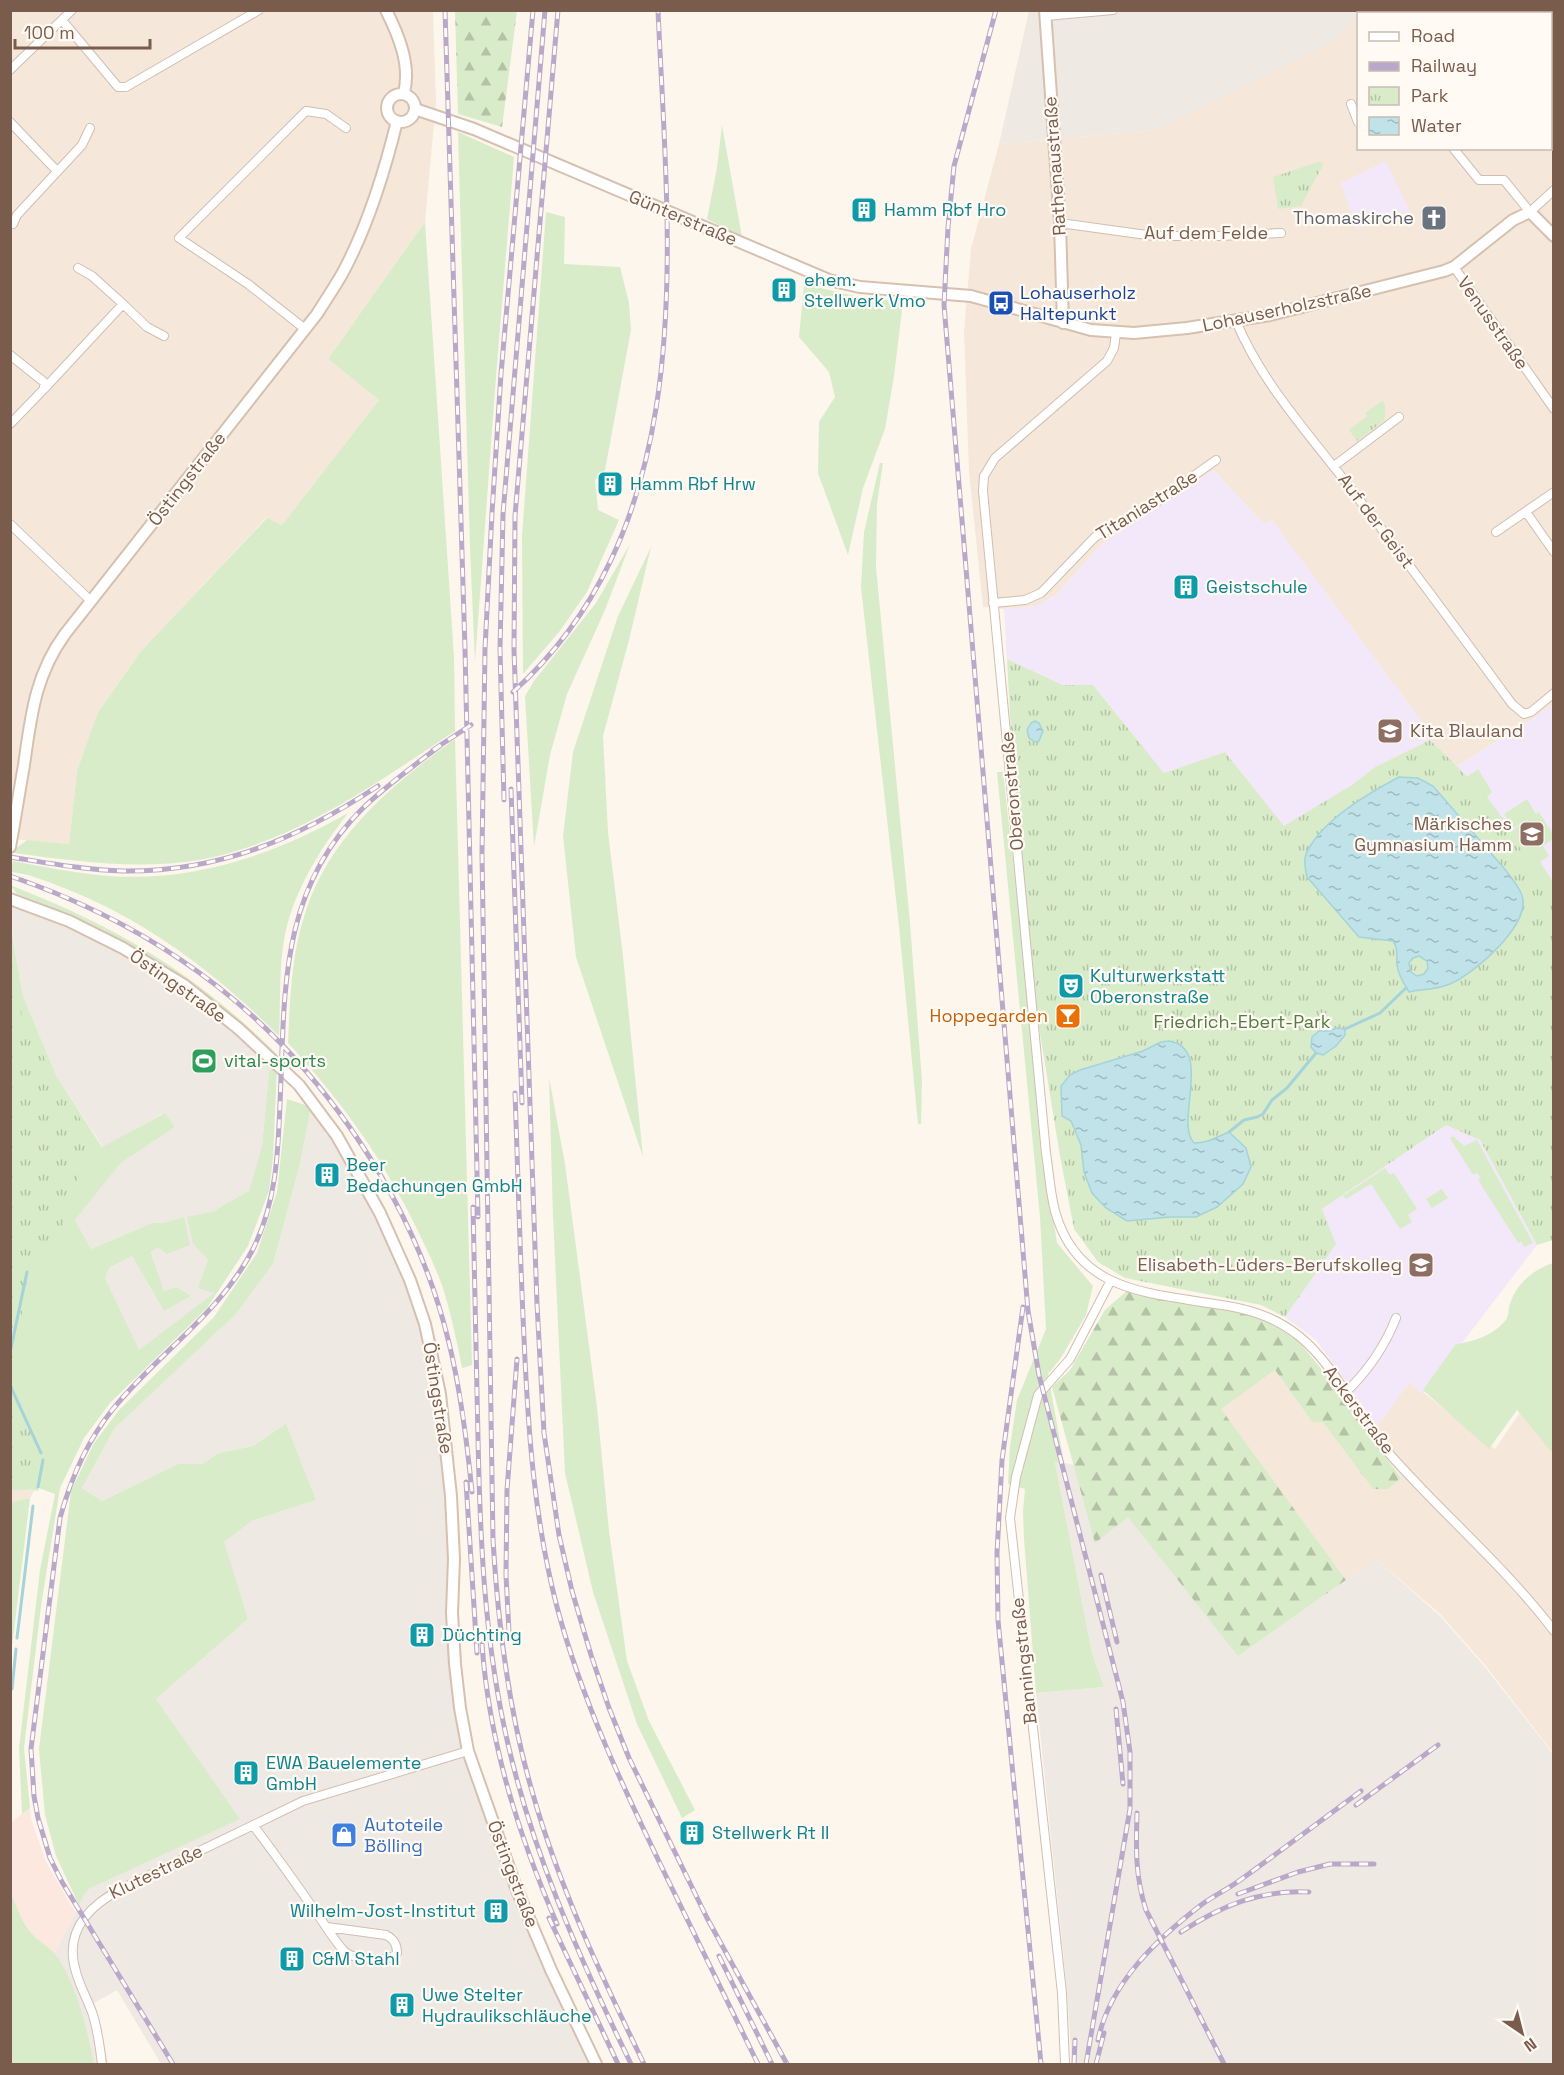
<svg xmlns="http://www.w3.org/2000/svg" width="1564" height="2075" viewBox="0 0 1564 2075" font-family="'Space Grotesk',sans-serif">
<defs>
<pattern id="forest-firs" width="22" height="20" patternUnits="userSpaceOnUse" patternTransform="scale(1.5)"><rect width="22" height="20" fill="#d8ecc9"/><path d="M5 1l3.5 6h-7zM16 11l3.5 6h-7z" fill="#b4c2a5"/></pattern>
<pattern id="park-tufts" width="24" height="20" patternUnits="userSpaceOnUse" patternTransform="scale(1.5)"><rect width="24" height="20" fill="#d8ecc9"/><path d="M3 7l-1-3M5 7V3M7 7l1-3M15 17l-1-3M17 17v-4M19 17l1-3" fill="none" stroke="#b4c2a5"/></pattern>
<pattern id="water-ripples" width="26" height="14" patternUnits="userSpaceOnUse" patternTransform="scale(1.5)"><rect width="26" height="14" fill="#bfe3e8"/><path d="M2 4q2-2 4 0t4 0M15 11q2-2 4 0t4 0" fill="none" stroke="#a0bbbe"/></pattern>
</defs>
<rect width="100%" height="100%" fill="#fdf6ec"/>
<path fill="#f5e8da" d="M1365 10 1553 11V704L1537 716 1457 766 1430 740 1422 722 1272 521 1264 524 1213 470 1102 544 1057 594 1037 606 1004 609 983 607 969 472 964 331 971 249 999 144 1155 130 1333 41 1358 17V148H1550V14L1362 13Z
M11 11H433L436 102 425 222 328 359 379 400 282 525 266 518 141 651 97 714 77 771 69 844 11 839Z
M1275 1370 1312 1422H1323L1373 1488 1401 1477 1369 1434 1410 1382 1495 1449 1521 1411 1553 1452V1753L1485 1665 1440 1614 1376 1559 1346 1580 1220 1409Z
M36 1487 30 1498 11 1502 10 1490H27Z"/>
<path fill="#fde8e0" d="M30 1808 31 1819 46 1862 75 1912 54 1954 33 1935 17 1911 11 1890 10 1823Z"/>
<path fill="#efe9e4" d="M1029 11H1365L1358 14V17L1333 41 1155 130 999 144Z
M11 907 40 913 156 967 277 1066 269 1073 262 1146 249 1192 212 1212 193 1244 208 1260 214 1293 139 1351 105 1278 109 1268 132 1256 164 1311 190 1296 177 1287 164 1292 151 1251 158 1246 184 1217 163 1223H152L91 1249 75 1220 121 1163 175 1127 164 1113 103 1147 57 1077 23 996 13 941Z
M311 1107 337 1140 409 1274 439 1390 460 1708 521 1902 596 2064H161L117 1990 94 2003 99 2018 108 2064H94L86 2027 68 1979 54 1954 84 1895 89 1889 239 1819 156 1699 248 1619 223 1542 252 1521 316 1500 286 1425 253 1446 219 1453 202 1464H178L102 1501 82 1488 114 1429 236 1314 273 1264 300 1164Z
M1055 1461 1118 1474 1238 1656 1376 1559 1440 1616 1484 1666 1553 1754V2064H1072L1067 1991 1036 1693 1104 1687 1092 1653Z"/>
<path fill="#f3e8fa" d="M1386 161 1412 217 1408 219 1404 211 1357 229 1341 183Z
M1213 470 1264 524 1272 520 1422 722 1430 740 1375 767 1352 785 1284 827 1225 752 1164 773 1093 685H1063L1007 659 1004 609 1037 606 1057 594 1102 544Z
M1553 704V891L1457 766 1537 716Z
M1446 1125 1480 1140 1537 1245 1423 1394 1409 1383 1377 1426 1316 1340 1285 1317 1335 1244 1322 1209Z"/>
<path fill="#d8ecc9" d="M722 125 742 237 707 219 717 168Z
M458 132 514 157 496 377 475 662 470 548Z
M546 212 565 217 564 264 620 267 629 303 631 330 605 470 595 480 598 510 619 520 587 592 559 632 523 674 522 536Z
M425 222 454 657 455 731C381 780 307 834 218 856 152 872 81 862 14 853L15 849 27 840 69 844 77 771 97 714 141 651 267 518 282 525 379 400 328 359Z
M804 284 859 297 903 302 894 376 885 429 863 488 848 555 818 473 819 422 835 397 829 372 799 337Z
M880 463H883L877 504 876 567 910 923 922 1081 921 1124H918L899 926 861 587 864 532Z
M630 544 605 610 567 694 550 755 534 847 525 696 534 681 596 603Z
M651 547 629 640 603 736 608 832 623 956 643 1157 576 957 563 836 573 752 618 616Z
M455 739 472 1365 462 1368C457 1341 451 1314 443 1288 436 1268 426 1248 417 1229 383 1158 341 1101 288 1043 290 1002 291 960 303 920 326 839 389 787 455 739Z
M1457 766 1467 777 1478 769 1492 792 1487 797 1512 831 1531 817 1514 828 1504 814 1527 799 1536 814 1539 812 1553 834V839L1543 846 1549 856 1540 862 1553 882V908Z
M997 772H1003L1033 1035 1048 1185 1057 1243 1093 1286 1086 1315 1061 1358 1048 1374 1064 1463 1055 1462 1092 1653 1104 1687 1036 1693 1024 1539 1023 1511 1025 1489 1008 1484 1010 1447 1017 1400 1046 1329 1040 1217Z
M348 813C322 847 298 884 287 926 278 961 281 1000 279 1036 217 974 146 920 64 888 46 881 30 874 11 872L13 861C44 867 76 873 108 876 194 882 274 855 348 813Z
M10 885C118 927 195 973 278 1055 246 1028 215 1000 181 977 130 942 75 916 17 894Z
M10 907 13 941 23 996 57 1077 102 1147 165 1113 175 1127 121 1163 75 1220 91 1249 152 1223H163L184 1217 190 1245 167 1254 158 1247 151 1252 164 1291 177 1287 191 1296 164 1311 132 1256 109 1268 105 1278 139 1350 214 1293 198 1288 208 1260 193 1244 187 1217 212 1212 249 1191 262 1146 269 1072 277 1066 273 1158 269 1191 248 1246 207 1308 110 1403 84 1438 60 1488 41 1606 24 1748 30 1808 22 1814 19 1748 40 1570 55 1494 36 1487 27 1490H11Z
M549 1077 565 1164 580 1277 597 1407 609 1531 627 1661 649 1721 695 1810 682 1818 637 1724 593 1592 565 1473 553 1216Z
M287 1099 311 1107 300 1164 273 1264 236 1314 114 1429 82 1488 102 1501 178 1464H202L219 1453 253 1446 286 1424 316 1500 252 1521 224 1542 248 1619 156 1699 240 1819 89 1889 84 1895 79 1905 56 1856 45 1815 39 1749 71 1491 94 1443 119 1410 214 1317 257 1253 277 1192Z
M1453 1136 1464 1146 1477 1140 1533 1243 1524 1247 1521 1241 1518 1243 1478 1180 1481 1178 1477 1173 1473 1175 1450 1138Z
M1385 1168 1390 1175 1394 1173 1417 1209 1408 1215 1412 1222 1400 1229 1371 1184 1346 1199 1343 1196Z
M1442 1189 1448 1198 1432 1208 1426 1199Z
M1553 1263V1454L1517 1410 1489 1449 1423 1390 1455 1345C1475 1340 1491 1337 1505 1321 1509 1317 1508 1309 1510 1304 1517 1283 1533 1270 1553 1263Z
M30 1498 11 1655V1670V1502Z
M10 1890C16 1906 22 1923 34 1936 40 1942 49 1947 55 1954 76 1982 88 2030 94 2064H11Z"/>
<path fill="url(#forest-firs)" d="M455 11H517L502 127 458 114Z
M1129 1289 1225 1305 1285 1325 1319 1366 1401 1478 1388 1489H1373L1323 1422H1312L1275 1370 1221 1409 1346 1580 1238 1656 1128 1517 1095 1543 1052 1387 1070 1370 1105 1310Z"/>
<path fill="url(#park-tufts)" d="M1373 10H1436L1438 12 1370 13Z
M1318 162 1324 163 1301 206 1278 209 1273 177Z
M1382 401 1385 405V420L1357 441 1349 430 1367 416 1365 413Z
M1007 659 1063 685H1093L1164 773 1225 752 1284 826 1352 785 1375 767 1430 740 1457 766 1553 891V1240L1537 1245 1480 1140 1446 1125 1322 1209 1336 1244 1285 1317 1261 1305 1125 1278 1098 1262 1074 1229 1060 1156 1021 917Z
M11 959 23 1021 89 1134 83 1162 61 1231 55 1243 38 1259 29 1272 12 1371C13 1403 41 1430 42 1462 42 1471 39 1481 38 1491L11 1484Z"/>
<path fill="url(#water-ripples)" stroke="#a5d3da" stroke-width="1.5" fill-rule="evenodd" d="M1035 721 1039 723 1043 731 1039 741 1035 742 1029 738 1027 730 1031 723Z
M1399 777 1418 778 1433 786C1452 808 1471 830 1490 852 1501 865 1514 878 1521 893 1535 922 1474 974 1450 984 1436 990 1423 989 1409 992 1404 984 1398 975 1397 965 1396 956 1399 950 1393 941L1359 937 1307 877C1305 868 1303 858 1308 850 1324 819 1369 793 1399 777ZM1419 956 1427 961 1428 968 1424 974 1417 976 1411 972 1409 963 1413 958Z
M1337 1028 1345 1029V1035L1336 1046 1323 1055 1316 1053 1311 1047 1312 1037 1319 1031H1328Z
M1169 1041C1214 1048 1174 1122 1194 1143 1209 1143 1216 1137 1229 1132L1246 1148 1251 1167 1243 1184 1217 1207 1196 1217H1170L1127 1221 1106 1208 1092 1193 1084 1172 1081 1145 1071 1121 1062 1116 1061 1086 1070 1075 1080 1070 1143 1051 1161 1042Z"/>
<g fill="none" stroke-linecap="round" stroke-linejoin="round">
<path stroke="#a5d3da" stroke-width="3" d="M1345 1029 1380 1013 1406 988
M1229 1132 1244 1120 1257 1117 1263 1114 1272 1100 1287 1088 1316 1053
M10 1353 27 1272
M10 1385 41 1453
M38 1487 43 1460
M17 1638 33 1506
M12 1689 16 1649"/>
<g stroke="#d1beb0" stroke-width="10">
<path id="street" d="M1543 14 1546 11
M1046 16 1113 10
M62 20 118 87H126L259 10
M10 70 72 10
M1550 87 1554 90
M1351 104 1358 122
M10 122 57 171
M1453 148 1479 180H1504L1530 212 1554 190
M1060 223 1154 236H1219L1281 233
M13 224 17 215 82 145 90 128
M1454 267 1554 409
M78 268 92 276 123 304
M1236 321C1262 384 1311 436 1351 489 1406 560 1459 632 1512 704L1524 714 1531 712 1554 693
M305 329 248 284 179 238 306 111 326 114 346 128
M1116 333 1114 348 1107 361 995 458 984 476 983 491 1046 1153C1049 1172 1050 1192 1055 1211 1077 1291 1147 1293 1215 1304 1246 1308 1274 1316 1299 1336 1336 1366 1356 1415 1387 1451 1441 1513 1504 1565 1554 1631
M10 355 44 382V389L10 424
M44 389 123 304 147 327 164 336
M1334 466 1399 417
M1526 512 1554 552
M10 524 91 601
M1496 532 1554 492
M993 603 1025 600 1041 593 1095 537 1157 502 1216 460
M1345 1393C1367 1372 1385 1346 1396 1318
M253 1825C274 1853 295 1882 315 1911 325 1924 334 1941 345 1952 355 1960 389 1963 397 1953 397 1944 394 1939 386 1935L327 1927
M102 2064C100 2048 98 2031 93 2015 88 2000 80 1987 76 1972 63 1930 90 1905 123 1888L303 1801 468 1751
M1065 2064 1062 1993 1010 1518 1016 1477 1038 1395 1070 1359 1110 1282"/>
</g>
<g stroke="#d6c0b0" stroke-width="14">
<path id="secondary" d="M386 10C399 36 411 65 404 93
M1045 10 1060 223 1063 323
M387 108a14 14 0 1 1 28 0a14 14 0 1 1-28 0Z
M415 109 474 129 829 280 860 287 971 296 1091 330 1134 333 1187 328 1270 315 1444 271 1454 267 1513 220 1530 212 1554 236
M10 847C15 820 19 793 24 765 31 716 35 675 65 634L317 314C325 301 334 288 342 274 366 230 385 170 397 121
M10 899 69 921 123 948 184 985 239 1029 299 1085 337 1136 380 1213 410 1280 425 1324 440 1394 451 1496 454 1559 452 1613 455 1664 460 1708 468 1751 517 1890 551 1970 596 2064"/>
</g>
<use href="#street" stroke="#fff" stroke-width="8"/>
<use href="#secondary" stroke="#fff" stroke-width="10"/>
<g stroke="#b9a8c9" stroke-width="5">
<path id="rail" d="M445 10 465 649 478 1217
M533 10 501 374 492 513 485 649 482 854 493 1540C498 1624 508 1709 532 1791 559 1887 601 1975 644 2064
M558 10 515 516 514 650 537 1304 544 1433 559 1535 572 1591 591 1655 609 1708 629 1758 707 1918 787 2064
M996 10 954 166 948 227 944 305 1028 1311 1039 1375 1123 1702 1130 1752V1809L1086 2064
M513 692C704 520 668 240 658 10
M433 750 471 725
M511 789 522 1103
M504 800 500 649 503 514 545 10
M10 857C48 863 85 870 123 871 220 872 299 838 378 786
M10 876C71 897 128 924 181 960 310 1046 413 1193 449 1343 461 1392 467 1442 472 1492
M515 1093C518 1175 520 1257 524 1338 528 1429 534 1519 557 1607 582 1701 624 1789 666 1876 697 1939 727 2002 758 2064
M473 1207C475 1284 476 1361 478 1438 480 1535 484 1631 504 1726 529 1846 578 1955 631 2064
M1023 1307 1002 1460 997 1553 998 1620 1041 2064
M466 1482 477 1653
M1101 1575 1117 1642
M509 1632 506 1575 507 1490 517 1359
M482 1644C489 1742 518 1834 557 1924
M1116 1709 1123 1784
M1356 1805 1438 1745
M1137 1813C1136 1848 1135 1876 1146 1910L1224 2064
M1238 1894 1298 1872 1330 1864H1374
M549 1918 618 2064
M1181 1932C1222 1905 1260 1890 1309 1892
M719 1956 772 2064
M1098 2040C1110 1983 1156 1940 1201 1905 1215 1895 1230 1888 1243 1878 1283 1849 1322 1820 1361 1791
M173 2064 62 1882 50 1858 38 1818 34 1796 31 1749 60 1518C71 1478 87 1441 113 1409 158 1353 220 1314 253 1249 276 1203 278 1155 280 1104 285 994 278 892 363 808 387 785 415 765 441 745
M1074 2064 1075 2040
M1096 2064 1104 2033"/>
</g>
<use href="#rail" stroke="#fffaf3" stroke-width="3" stroke-dasharray="9" stroke-linecap="butt"/>
</g>
<defs>
<g id="building-square" transform="scale(1.35)"><rect x="-9" y="-9" width="18" height="18" rx="4" fill="#0f9aa8" stroke="#fffaf3"/><path d="M-4-6H4V6H1V3H-1V6H-4ZM-2.5-4.3h1.7v1.8h-1.7ZM.8-4.3h1.7v1.8H.8ZM-2.5-1h1.7V.8h-1.7ZM.8-1h1.7V.8H.8Z" fill="#fff"/></g>
<g id="church-square" transform="scale(1.35)"><rect x="-9" y="-9" width="18" height="18" rx="4" fill="#6b7280" stroke="#fffaf3"/><path d="M-1.2-6h2.4v3.5h3.3v2.4h-3.3V6h-2.4V-.1h-3.3v-2.4h3.3Z" fill="#fff"/></g>
<g id="bus-square" transform="scale(1.35)"><rect x="-9" y="-9" width="18" height="18" rx="4" fill="#1a4fb4" stroke="#fffaf3"/><path d="M-5-6H5V4H4V6H2V4H-2V6H-4V4H-5ZM-3.5-4V0h7V-4ZM-3.5 1.2v1.5H-2V1.2ZM2 1.2v1.5H3.5V1.2Z" fill="#fff"/></g>
<g id="school-square" transform="scale(1.35)"><rect x="-9" y="-9" width="18" height="18" rx="4" fill="#8d6e63" stroke="#fffaf3"/><path d="M0-5L7-2L0 1L-7-2ZM-4 1L0 2.5L4 1V4Q0 6-4 4Z" fill="#fff"/></g>
<g id="theatre-square" transform="scale(1.35)"><rect x="-9" y="-9" width="18" height="18" rx="4" fill="#0f9aa8" stroke="#fffaf3"/><path d="M-5-5.5Q0-4 5-5.5V0Q5 5 0 6Q-5 5-5 0ZM-3.3-2.5H-1v1.5H-3.3ZM1-2.5H3.3v1.5H1ZM-2.8 1Q0 5.5 2.8 1Z" fill="#fff"/></g>
<g id="bar-square" transform="scale(1.35)"><rect x="-9" y="-9" width="18" height="18" rx="4" fill="#e8710a" stroke="#fffaf3"/><path d="M-6-5H6L.8 .8V4.5H3.5V6h-7V4.5H-.8V.8Z" fill="#fff"/></g>
<g id="stadium-square" transform="scale(1.35)"><rect x="-9" y="-9" width="18" height="18" rx="4" fill="#2e9e5b" stroke="#fffaf3"/><path d="M0-5a6.5 5 0 1 0 0 10a6.5 5 0 1 0 0-10ZM-3.5-1.8h7v3.6h-7Z" fill="#fff"/></g>
<g id="shop-square" transform="scale(1.35)"><rect x="-9" y="-9" width="18" height="18" rx="4" fill="#3f7fe0" stroke="#fffaf3"/><path d="M-5-2.5h2.3a2.7 3.5 0 0 1 5.4 0H5L5.5 6h-11ZM-1.5-2.5h3a1.5 2.3 0 0 0-3 0Z" fill="#fff"/></g>
</defs>
<g fill-rule="evenodd">
<use href="#building-square" x="864" y="210"/>
<use href="#church-square" x="1434" y="218"/>
<use href="#building-square" x="784" y="290"/>
<use href="#bus-square" x="1001" y="303"/>
<use href="#building-square" x="610" y="484"/>
<use href="#building-square" x="1186" y="587"/>
<use href="#school-square" x="1390" y="731"/>
<use href="#school-square" x="1532" y="834"/>
<use href="#theatre-square" x="1071" y="986"/>
<use href="#bar-square" x="1068" y="1016"/>
<use href="#stadium-square" x="204" y="1061"/>
<use href="#building-square" x="327" y="1175"/>
<use href="#school-square" x="1421" y="1265"/>
<use href="#building-square" x="422" y="1635"/>
<use href="#building-square" x="246" y="1773"/>
<use href="#building-square" x="692" y="1833"/>
<use href="#shop-square" x="344" y="1835"/>
<use href="#building-square" x="496" y="1911"/>
<use href="#building-square" x="292" y="1959"/>
<use href="#building-square" x="402" y="2005"/>
</g>
<g text-anchor="middle" stroke-width="4.5" stroke-linejoin="round" paint-order="stroke">
<g font-size="18" fill="#7a5c4d" stroke="#fffaf3">
<text transform="translate(1055 166) rotate(-94)" y="6">Rathenaustraße</text>
<text transform="translate(683 218) rotate(23)" y="6">Günterstraße</text>
<text x="1206" y="239">Auf dem Felde</text>
<text transform="translate(1287 308) rotate(-12)" y="6">Lohauserholzstraße</text>
<text transform="translate(1493 323) rotate(55)" y="6">Venusstraße</text>
<text transform="translate(187 479) rotate(-52)" y="6">Östingstraße</text>
<text transform="translate(1147 505) rotate(-32)" y="6">Titaniastraße</text>
<text transform="translate(1376 521) rotate(53)" y="6">Auf der Geist</text>
<text transform="translate(1012 791) rotate(-95)" y="6">Oberonstraße</text>
<text transform="translate(178 986) rotate(35)" y="6">Östingstraße</text>
<text transform="translate(438 1398) rotate(81)" y="6">Östingstraße</text>
<text transform="translate(1359 1410) rotate(53)" y="6">Ackerstraße</text>
<text transform="translate(1024 1661) rotate(-96)" y="6">Banningstraße</text>
<text transform="translate(156 1872) rotate(-26)" y="6">Klutestraße</text>
<text transform="translate(513 1874) rotate(69)" y="6">Östingstraße</text>
</g>
<g font-size="18" fill="#0d838f" stroke="#fffaf3" text-anchor="start">
<text x="884" y="216">Hamm Rbf Hro</text>
<text x="804" y="286">ehem.<tspan x="804" dy="21">Stellwerk Vmo</tspan></text>
<text x="630" y="490">Hamm Rbf Hrw</text>
<text x="1206" y="593">Geistschule</text>
<text x="1090" y="982">Kulturwerkstatt<tspan x="1090" dy="21">Oberonstraße</tspan></text>
<text x="346" y="1171">Beer<tspan x="346" dy="21">Bedachungen GmbH</tspan></text>
<text x="442" y="1641">Düchting</text>
<text x="266" y="1769">EWA Bauelemente<tspan x="266" dy="21">GmbH</tspan></text>
<text x="712" y="1839">Stellwerk Rt II</text>
<text x="476" y="1917" text-anchor="end">Wilhelm-Jost-Institut</text>
<text x="312" y="1965">C&amp;M Stahl</text>
<text x="422" y="2001">Uwe Stelter<tspan x="422" dy="21">Hydraulikschläuche</tspan></text>
</g>
<g font-size="18" fill="#5b616d" stroke="#fffaf3" text-anchor="end">
<text x="1414" y="224">Thomaskirche</text>
</g>
<g font-size="18" fill="#164399" stroke="#fffaf3" text-anchor="start">
<text x="1020" y="299">Lohauserholz<tspan x="1020" dy="21">Haltepunkt</tspan></text>
</g>
<g font-size="18" fill="#785e54" stroke="#fffaf3" text-anchor="end">
<text x="1410" y="737" text-anchor="start">Kita Blauland</text>
<text x="1512" y="830">Märkisches<tspan x="1512" dy="21">Gymnasium Hamm</tspan></text>
<text x="1402" y="1271">Elisabeth-Lüders-Berufskolleg</text>
</g>
<g font-size="18" fill="#c56008" stroke="#fffaf3" text-anchor="end">
<text x="1048" y="1022">Hoppegarden</text>
</g>
<g font-size="18" fill="#537a41" stroke="#fffaf3">
<text x="1242" y="1028">Friedrich-Ebert-Park</text>
</g>
<g font-size="18" fill="#27864d" stroke="#fffaf3" text-anchor="start">
<text x="224" y="1067">vital-sports</text>
</g>
<g font-size="18" fill="#366cbe" stroke="#fffaf3" text-anchor="start">
<text x="364" y="1831">Autoteile<tspan x="364" dy="21">Bölling</tspan></text>
</g>
</g>
<rect width="1564" height="2075" fill="none" stroke="#7a5c4d" stroke-width="24"/>
<rect x="1357" y="12" width="195" height="138" fill="#fffaf3" stroke="#cabbb1" stroke-width="1.5"/>
<rect x="1369" y="32" width="30" height="9" fill="#ffffff" stroke="#cabbb1" stroke-width="1.5"/>
<text x="1411" y="42" font-size="18" fill="#7a5c4d">Road</text>
<rect x="1369" y="62" width="30" height="9" fill="#b9a8c9" stroke="#cabbb1" stroke-width="1.5"/>
<text x="1411" y="72" font-size="18" fill="#7a5c4d">Railway</text>
<rect x="1369" y="87" width="30" height="18" fill="url(#park-tufts)" stroke="#cabbb1" stroke-width="1.5"/>
<text x="1411" y="102" font-size="18" fill="#7a5c4d">Park</text>
<rect x="1369" y="117" width="30" height="18" fill="url(#water-ripples)" stroke="#cabbb1" stroke-width="1.5"/>
<text x="1411" y="132" font-size="18" fill="#7a5c4d">Water</text>
<g transform="translate(1522 2033) rotate(145)" stroke="#fffaf3" stroke-width="4.5" paint-order="stroke">
<path d="M0-4.5L10 22L0 15L-10 22Z" fill="#7a5c4d"/>
<text y="-9" font-size="16" font-weight="bold" text-anchor="middle" fill="#7a5c4d">N</text>
</g>
<path d="M15 39v9h135v-9" fill="none" stroke="#7a5c4d" stroke-width="3"/>
<text x="24" y="39" font-size="18" fill="#7a5c4d" stroke="#fffaf3" stroke-width="4.5" paint-order="stroke">100 m</text>
</svg>
